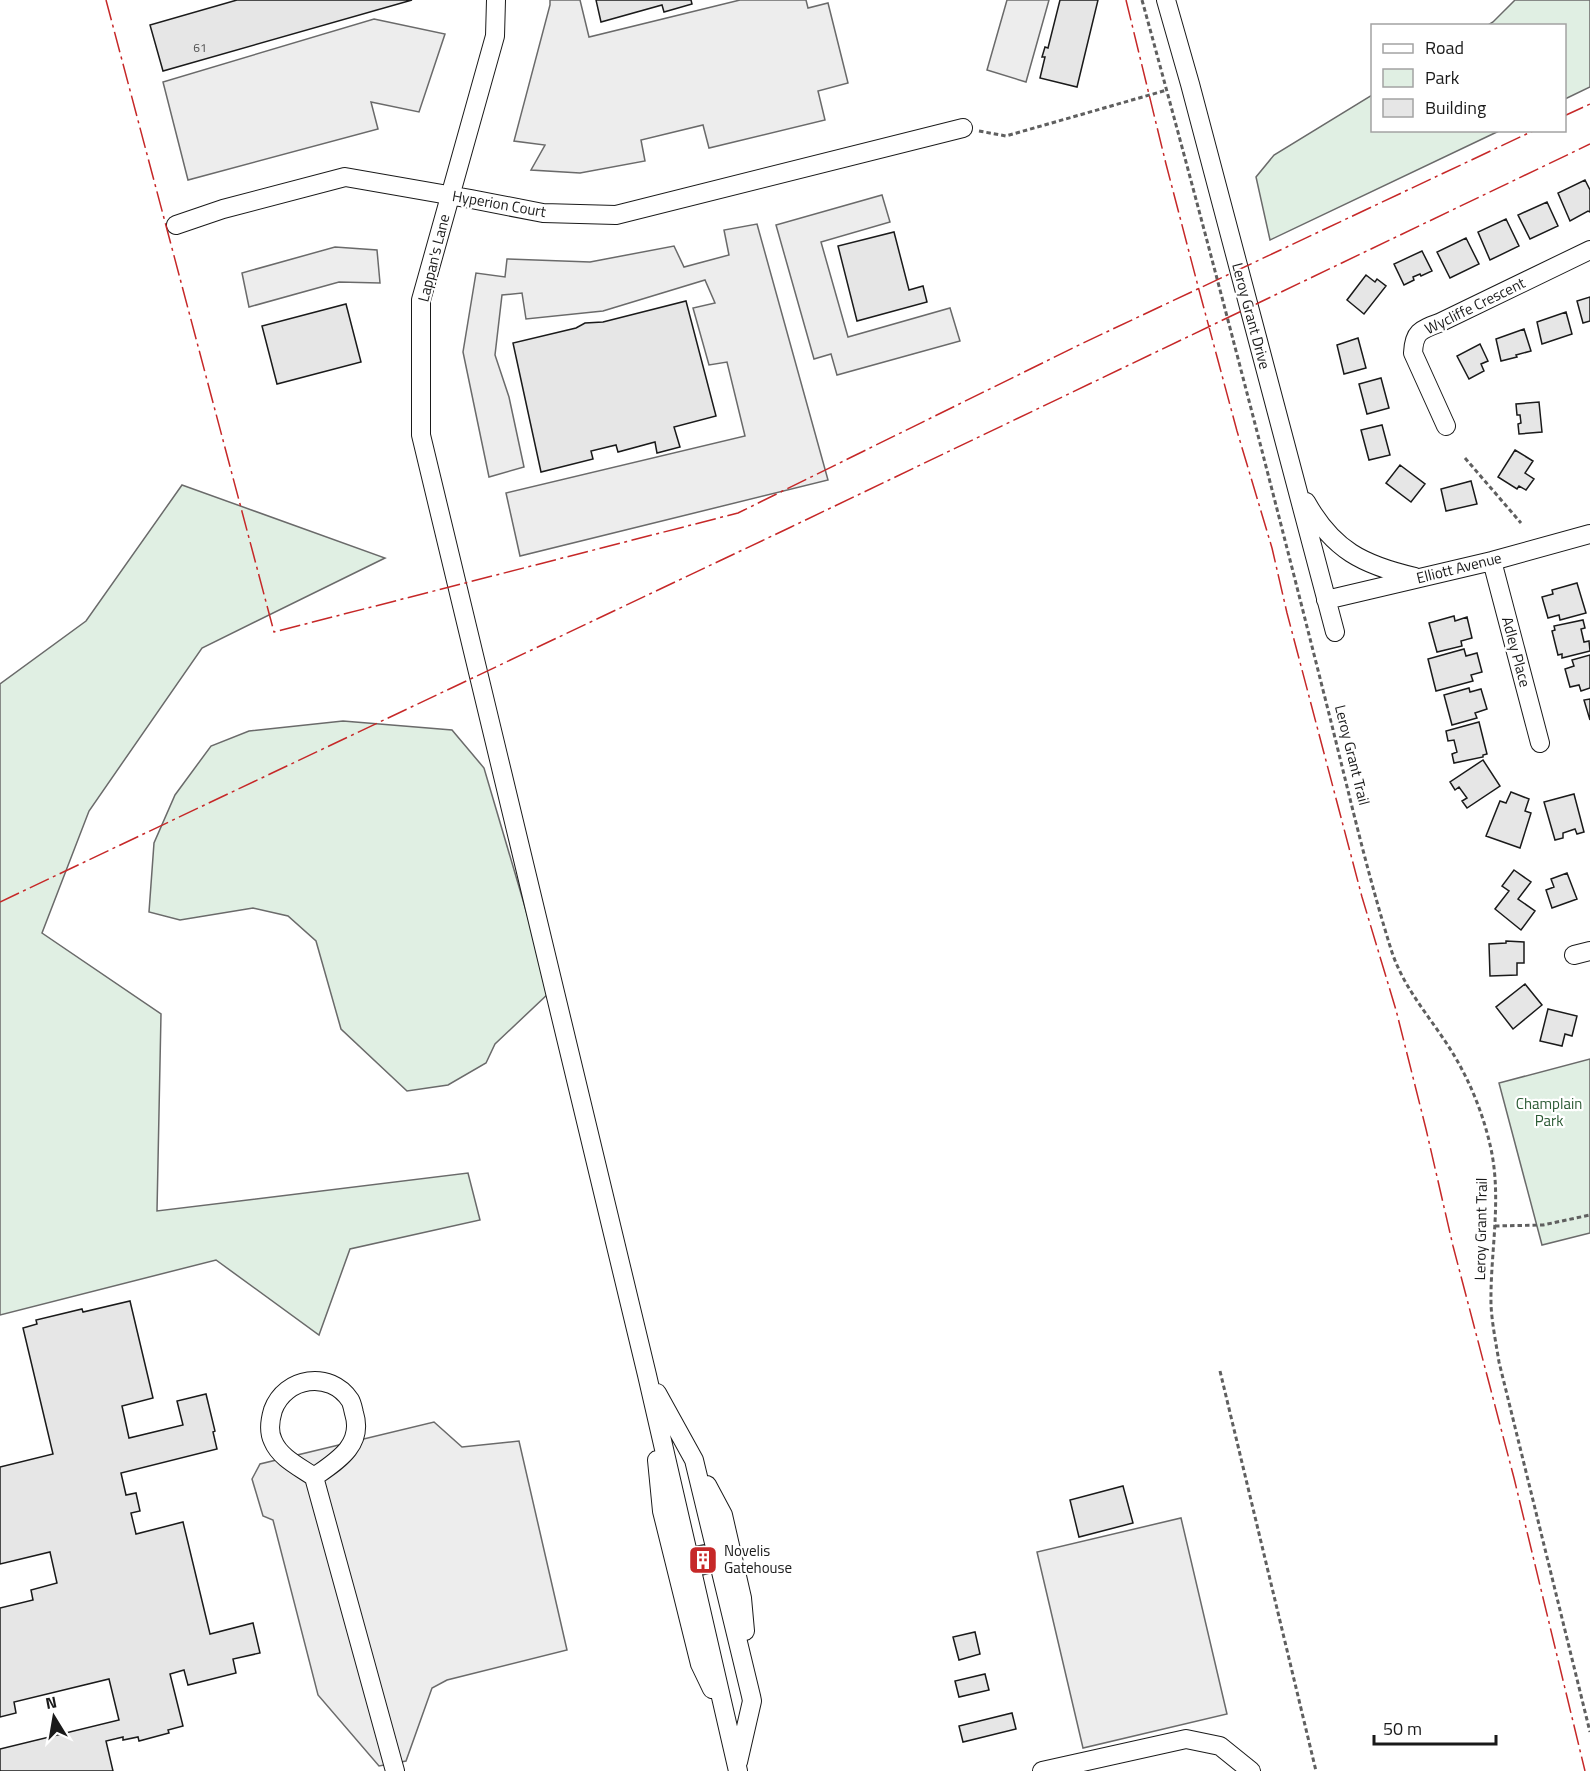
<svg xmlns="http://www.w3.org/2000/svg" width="1590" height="1771" viewBox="0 0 1590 1771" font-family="'Titillium Web',sans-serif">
<rect width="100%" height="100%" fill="#fff"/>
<path fill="#e0efe3" stroke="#6a6a6a" stroke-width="1.5" d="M1515 0H1590V87L1565 99 1564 26 1488 25 1493 22Z
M1372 95V130L1499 131 1270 240 1256 177 1274 155Z
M182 485 385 558 202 648 89 811 42 933 161 1014 157 1211 468 1173 480 1220 350 1249 319 1335 216 1260 0 1315V684L86 621Z
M343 721 452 730 484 768 550 992 495 1044 486 1063 448 1085 407 1091 341 1029 316 941 288 916 253 908 180 920 149 912 154 843 175 795 211 746 249 731Z
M1590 1059V1233L1542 1245 1499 1083Z"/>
<path fill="#ededed" stroke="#6a6a6a" stroke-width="1.5" d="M550 0H580L589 37 740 0H806L808 8 828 3 848 83 818 91 825 120 709 148 703 125 641 140 645 161 580 173 531 170 545 145 514 141 550 5Z
M1007 0H1049L1026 82 987 70Z
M374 19 445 34 419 112 371 102 378 129 188 180 163 82Z
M882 195 890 222 821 242 848 337 950 308 960 341 837 375 831 354 814 359 776 225Z
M757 224 828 480 520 556 506 493 745 436 727 362 709 365 693 308 715 303 705 280 603 311 526 319 522 293 502 295 495 355 509 397 524 467 489 477 463 352 476 273 505 277 507 259 590 262 674 246 684 267 729 255 724 230Z
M335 247 377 250 380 283 339 282 249 307 242 273Z
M434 1422 462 1447 519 1441 567 1650 447 1680 432 1688 406 1761 379 1766 318 1695 273 1520 263 1516 252 1479 260 1464Z
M1181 1518 1227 1714 1083 1748 1037 1552Z"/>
<path fill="#e6e6e6" stroke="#1a1a1a" stroke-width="1.5" d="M237 0H412L163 71 150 25Z
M596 0H691L692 4 664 12 662 5 601 22Z
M1060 0H1098L1077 87 1040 78 1045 57H1042L1045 47 1048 48Z
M1585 180 1590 190V212L1588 211 1570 221 1558 193Z
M1547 202 1558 226 1530 239 1518 215Z
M1506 219 1519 246 1490 260 1478 232Z
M894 232 909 290 923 286 927 302 857 321 838 246Z
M1466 238 1479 264 1450 278 1437 252Z
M1422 251 1432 271 1421 276 1420 274 1413 277 1414 280 1404 285 1394 264Z
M1366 275 1375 282 1377 279 1386 286 1364 314 1347 300Z
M1590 297V321L1583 323 1577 301Z
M686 301 716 416 674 427 680 447 657 453 655 442 618 452 616 445 591 451 593 459 541 472 513 343 576 328 585 323 603 322Z
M346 304 361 362 277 384 262 326Z
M1566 312 1572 334 1542 344 1537 322Z
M1524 329 1531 351 1516 355 1517 357 1501 361 1496 339Z
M1358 338 1366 368 1344 374 1337 345Z
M1480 344 1488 361 1481 364 1484 371 1469 379 1457 356Z
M1381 378 1389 408 1367 414 1359 384Z
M1539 402 1542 432 1519 434 1518 424 1521 423 1520 415H1517L1516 404Z
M1382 425 1390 455 1369 460 1361 430Z
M1515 450 1533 461 1525 473 1534 479 1526 490 1519 486 1517 489 1498 477Z
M1400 465 1425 484 1411 502 1386 483Z
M1471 481 1477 504 1446 511 1441 489Z
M1577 583 1586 613 1560 620 1559 615 1548 618 1542 597 1553 594 1552 590Z
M1454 616 1455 621 1467 617 1472 638 1461 641 1462 646 1437 652 1429 623Z
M1583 620 1585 628 1581 629 1584 642 1589 641 1590 651 1562 658V654L1558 655 1552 631 1555 630 1554 626Z
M1464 649 1466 656 1477 653 1482 672 1471 675 1473 681 1436 691 1428 659Z
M1590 655V688L1581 691 1579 685 1570 687 1565 669 1574 666 1572 660Z
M1469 688 1470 692 1481 689 1487 709 1475 713 1477 718 1452 725 1444 695Z
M1590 699V720L1584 700Z
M1479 722 1487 754 1483 755V757L1454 763 1452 754 1457 752 1454 740 1448 741 1446 731Z
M1483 760 1500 786 1467 808 1462 801 1467 798 1459 787 1455 790 1450 782Z
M1511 792 1529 799 1525 811 1531 813 1520 848 1486 836 1500 801 1506 803Z
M1574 794 1584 832 1577 834 1575 829 1563 833V838L1555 840 1544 802Z
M1514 870 1531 882 1518 899 1535 911 1521 930 1495 909 1509 891 1502 886Z
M1567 873 1577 899 1552 908 1546 890 1554 887 1551 879Z
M1506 941 1524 942V963H1517V975L1490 976 1489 944 1506 943Z
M1525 984 1542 1005 1513 1029 1496 1007Z
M1548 1009 1577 1016 1572 1036 1565 1034 1562 1046 1540 1041Z
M130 1301 153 1398 122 1406 129 1438 183 1425 177 1401 206 1394 215 1431 213 1432 217 1449 121 1473 126 1495 136 1493 140 1511 131 1513 136 1534 183 1522 210 1634 253 1623 260 1653 233 1659 236 1673 188 1685 184 1670 170 1674 183 1726 168 1730 169 1733 139 1741 138 1737 123 1740V1737L106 1741 113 1771H0V1749L119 1720 109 1679 14 1702 16 1713 0 1717V1608L33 1600 31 1590 57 1583 50 1552 0 1564V1467L53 1454 23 1328 37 1324 36 1320 82 1309 83 1312Z
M1123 1486 1133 1523 1079 1537 1070 1500Z
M708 1544 714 1572 698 1576 692 1547Z
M975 1632 980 1654 959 1660 953 1637Z
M985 1674 989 1690 959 1697 955 1681Z
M1012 1713 1016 1729 963 1742 959 1726Z"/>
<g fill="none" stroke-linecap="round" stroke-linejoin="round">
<g stroke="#1a1a1a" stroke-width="20">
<path id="minor" d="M496 0 495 36 421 300V435L647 1375 738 1771
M1166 0 1190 84 1335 632
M176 225 223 209 345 177 471 199 543 213 616 215 963 128
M1446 426 1413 353C1414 332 1420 330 1439 323L1590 250
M1306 502C1333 550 1363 565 1415 577
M1492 561 1540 743
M1326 600 1492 561 1590 534
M1574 955 1590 951
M657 1393 694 1460 751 1696 752 1701 738 1762
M657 1460 662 1511 700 1664 712 1689
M314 1477C337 1461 364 1445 354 1413 353 1409 352 1403 350 1400 330 1370 285 1377 273 1410 270 1420 268 1431 273 1441 280 1458 300 1467 314 1477L395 1771
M707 1485 723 1515 742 1598 745 1631
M1042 1771 1186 1739 1220 1746 1251 1771"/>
</g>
<path stroke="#5f5f5f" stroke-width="3" stroke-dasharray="4.5 3" stroke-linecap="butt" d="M1142 0C1205 229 1265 460 1323 690 1345 776 1364 862 1390 946 1401 984 1426 1012 1447 1044 1468 1076 1483 1112 1491 1149 1502 1201 1490 1253 1491 1305 1492 1324 1496 1343 1499 1362L1590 1732
M979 131 1006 136 1167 90
M1465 458 1521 523
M1495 1226 1543 1225 1590 1215
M1220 1371 1316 1771"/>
<use href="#minor" stroke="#fff" stroke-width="18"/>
<path stroke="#c62828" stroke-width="1.5" stroke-dasharray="21 4.5 3 4.5" stroke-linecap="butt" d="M106 0 274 632 738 513 1081 344 1535 130
M1126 0 1166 164 1199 290 1237 431 1272 548 1287 613 1362 897 1396 1010 1426 1129 1453 1246 1514 1478 1585 1771
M1564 116 1590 104
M0 902 791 527 1590 144"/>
</g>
<defs>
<g id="building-square" transform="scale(1.5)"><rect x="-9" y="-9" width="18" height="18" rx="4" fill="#c62828" stroke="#fff"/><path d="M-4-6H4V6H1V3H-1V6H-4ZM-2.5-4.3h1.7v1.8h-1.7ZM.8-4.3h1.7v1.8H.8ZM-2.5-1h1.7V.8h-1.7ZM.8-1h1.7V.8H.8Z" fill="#fff"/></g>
</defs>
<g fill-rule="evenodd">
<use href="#building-square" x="703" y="1560"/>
</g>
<g text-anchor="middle" stroke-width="4.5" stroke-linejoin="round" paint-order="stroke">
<g font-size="12" fill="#4d4d4d">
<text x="200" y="52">61</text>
</g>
<g font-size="15" fill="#1a1a1a" stroke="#fff">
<text transform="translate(499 204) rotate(10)" y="5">Hyperion Court</text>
<text transform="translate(434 258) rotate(-76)" y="5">Lappan's Lane</text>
<text transform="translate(1475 306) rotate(-26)" y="5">Wycliffe Crescent</text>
<text transform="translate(1251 316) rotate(75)" y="5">Leroy Grant Drive</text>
<text transform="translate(1459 568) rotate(-14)" y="5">Elliott Avenue</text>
<text transform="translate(1516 652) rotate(75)" y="5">Adley Place</text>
<text transform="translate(1352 755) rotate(76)" y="5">Leroy Grant Trail</text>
<text transform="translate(1481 1229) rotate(-89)" y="5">Leroy Grant Trail</text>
</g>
<g font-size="15" fill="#2b5a34" stroke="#fff">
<text x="1549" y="1109">Champlain<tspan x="1549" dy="17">Park</tspan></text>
</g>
<g font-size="15" fill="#1a1a1a" stroke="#fff" text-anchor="start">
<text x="724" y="1556">Novelis<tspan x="724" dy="17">Gatehouse</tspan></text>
</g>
</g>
<rect x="1371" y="24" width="195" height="108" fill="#ffffff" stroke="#a3a3a3" stroke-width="1.5"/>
<rect x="1383" y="44" width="30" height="9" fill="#ffffff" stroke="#a3a3a3" stroke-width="1.5"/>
<text x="1425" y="54" font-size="18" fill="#1a1a1a">Road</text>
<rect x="1383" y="69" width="30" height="18" fill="#e0efe3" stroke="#a3a3a3" stroke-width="1.5"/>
<text x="1425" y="84" font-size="18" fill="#1a1a1a">Park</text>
<rect x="1383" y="99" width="30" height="18" fill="#e6e6e6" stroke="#a3a3a3" stroke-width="1.5"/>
<text x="1425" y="114" font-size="18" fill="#1a1a1a">Building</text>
<g transform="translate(54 1717) rotate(349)" stroke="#ffffff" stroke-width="4.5" paint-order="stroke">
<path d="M0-4.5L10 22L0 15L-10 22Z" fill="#1a1a1a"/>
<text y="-9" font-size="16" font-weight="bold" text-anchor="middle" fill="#1a1a1a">N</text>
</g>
<path d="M1374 1735v9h122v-9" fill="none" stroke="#1a1a1a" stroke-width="3"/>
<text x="1383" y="1735" font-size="18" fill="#1a1a1a" stroke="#ffffff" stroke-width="4.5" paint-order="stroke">50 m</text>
</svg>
